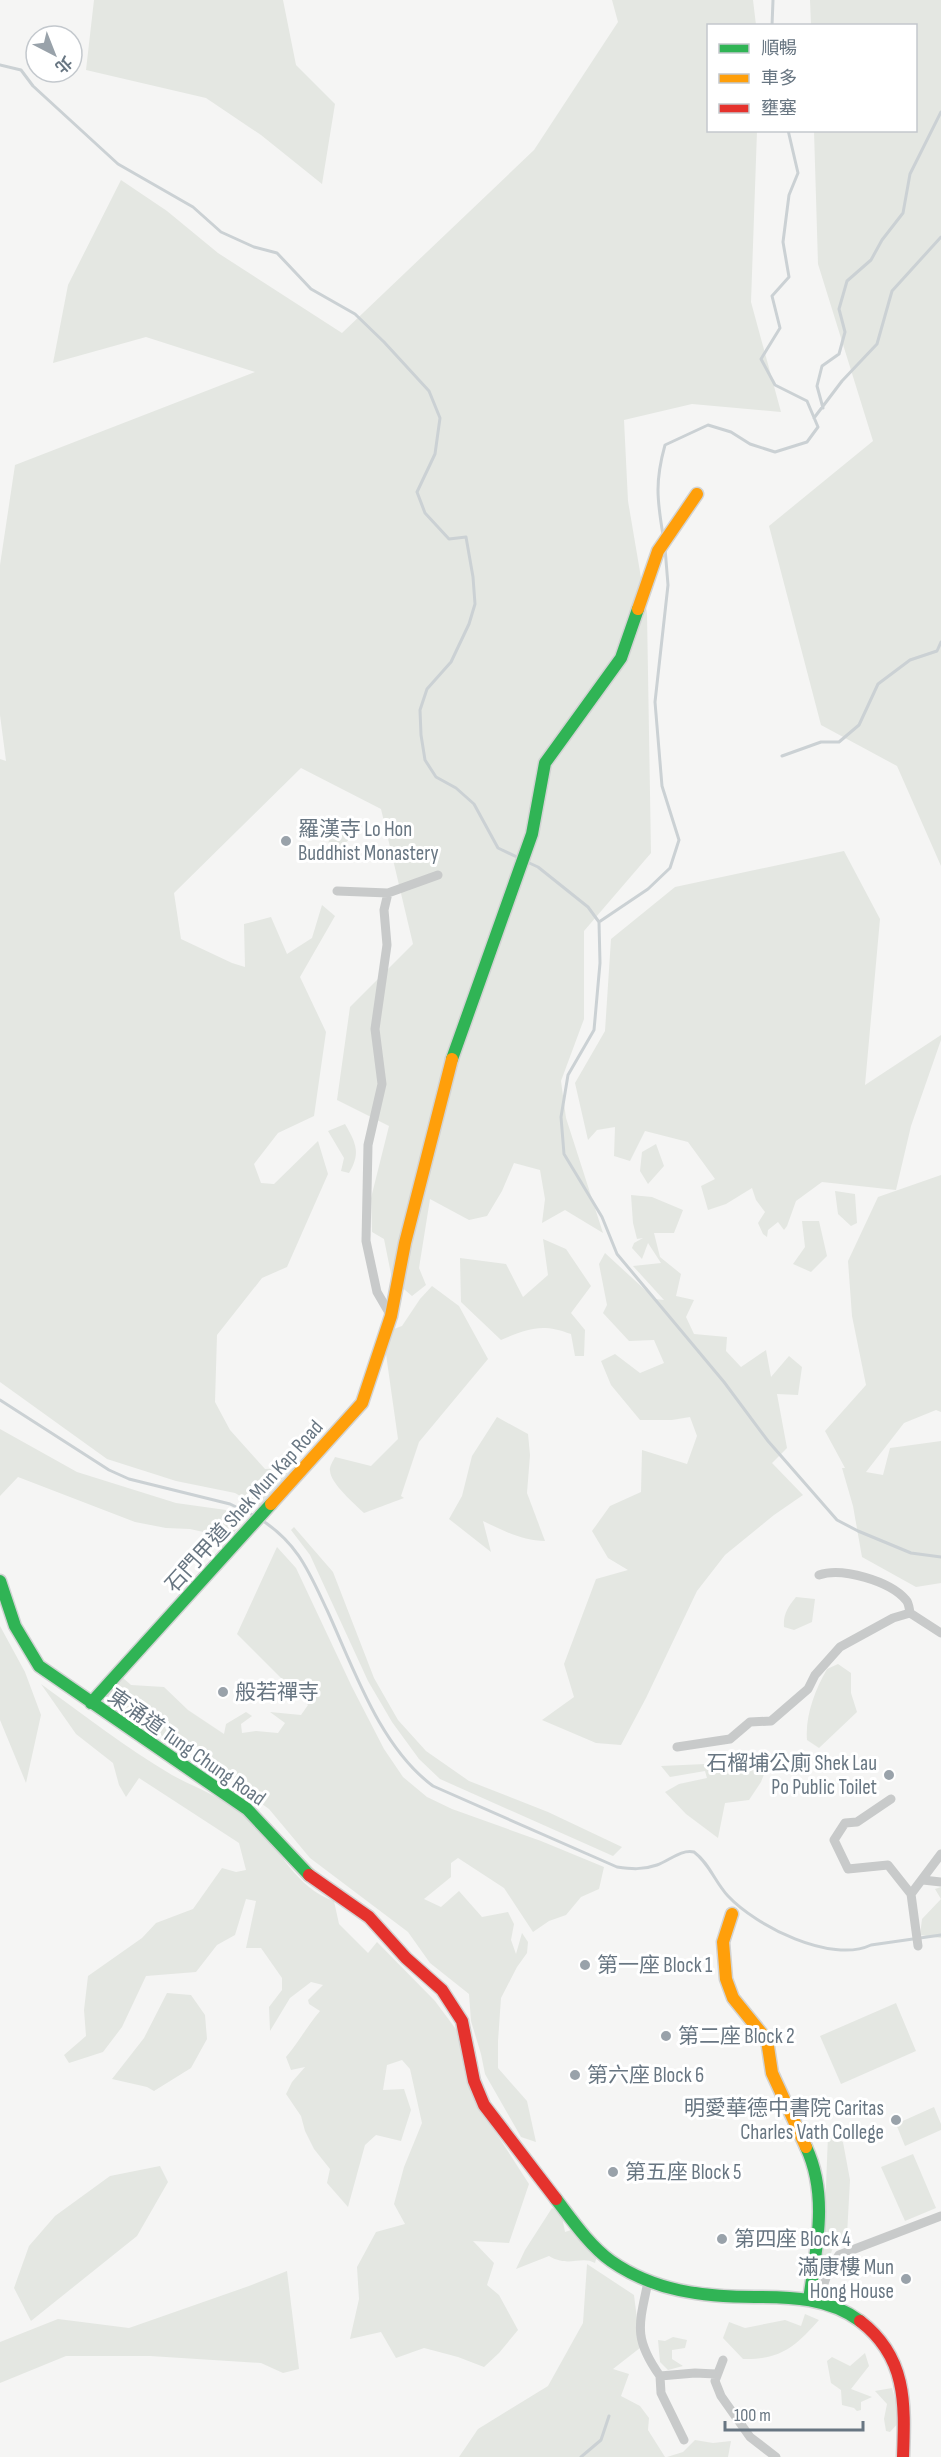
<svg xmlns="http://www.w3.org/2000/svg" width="941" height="2457" viewBox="0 0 941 2457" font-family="'Sofia Sans Condensed','Noto Sans TC',sans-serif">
<rect width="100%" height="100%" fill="#f5f5f4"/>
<path fill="#e4e7e2" d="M94 0H283L296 65 335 104 322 184 261 135 206 98 86 70Z
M612 0H753L756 25 708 26V130L757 131 751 302 781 412 692 404 624 420 628 501 647 613 651 853 584 931V1019L561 1081 566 1118 603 1233 565 1210 542 1223 545 1199 540 1170 514 1163 502 1191 487 1216 469 1220 430 1199 419 1268 426 1285 412 1296 392 1279 384 1239 372 1232 371 1198 389 1126 337 1100 350 1007 413 944 381 809 301 768 174 893 181 939 232 963 245 967 244 924 271 917 287 954 312 938 322 905 335 916 300 977 326 1032 314 1116 278 1133 254 1164 261 1183 274 1184 318 1141 328 1174 287 1267 262 1278 217 1335 215 1402 230 1430 265 1469 298 1468 262 1508 235 1493 176 1481 107 1459 0 1382V759L6 761 0 715V565L15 465 255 372 146 337 53 363 68 285 121 180 167 211 218 253 342 333 534 150 618 22Z
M810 0H941V866L897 766 821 725 769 526 873 441 818 264 814 131 916 130V26L811 25Z
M348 822 359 829 330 859C325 835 331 836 348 822Z
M844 851 880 919 865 1085 941 1035V1040L911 1126 896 1190 822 1182 796 1201 787 1226 784 1230 778 1222 768 1230 767 1237 763 1234 758 1223 765 1212 756 1200 752 1188 726 1204 708 1210 701 1186 715 1179 688 1142 645 1131 630 1161 614 1156 615 1127 597 1130 588 1140 575 1083 605 1031 611 939 675 887Z
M345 1124C356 1143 361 1153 349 1173L341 1171 344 1158 328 1131Z
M656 1144 664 1166 648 1184 640 1171 642 1152Z
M941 1175V1412L936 1410 904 1423 866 1472 883 1475 890 1448 941 1441V1583L916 1587 862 1557 853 1506 842 1468H845L825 1431 866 1385 852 1316 848 1261 878 1197Z
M835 1191 855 1194 857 1223 851 1226 838 1214Z
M631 1195 652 1197 683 1210 674 1233H654L660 1257 681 1274 676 1296 694 1300 686 1317 694 1334 727 1337 726 1351 741 1367 766 1350 771 1377 789 1356 802 1367 798 1395 777 1394 787 1448 772 1463 803 1495 774 1515 725 1555 697 1591 646 1698 621 1745 596 1743 542 1720 574 1697 564 1664 596 1579 628 1570 608 1558 592 1531 610 1506 641 1492 642 1450 687 1464 697 1436 690 1417 672 1420H640L611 1385 601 1361 615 1354 640 1373 664 1363 654 1340 629 1341 603 1313 607 1305 599 1264 605 1253 655 1299 664 1300 633 1266 661 1263 648 1243 642 1259 632 1248 634 1243 643 1238 637 1239 633 1223Z
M802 1221H819L827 1256 811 1272 793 1264 805 1247Z
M543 1239 566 1249 591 1286 571 1313 585 1330 584 1356H575L571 1334C542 1323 529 1328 501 1340L461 1302 460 1258 506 1264 523 1297 548 1275Z
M432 1286 459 1306 488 1359 419 1442 401 1496 404 1498 364 1513C355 1504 331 1484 330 1471 329 1467 333 1461 335 1457L371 1466 398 1439 383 1333 402 1326 420 1299Z
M497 1417 528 1434 530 1455 527 1493 545 1541C522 1541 502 1530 483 1521L491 1552 449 1519 462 1496 472 1456Z
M0 1429 77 1472 176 1503 226 1510 243 1521 230 1538 190 1529 166 1528 135 1522 18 1477 0 1496Z
M294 1527 333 1572 374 1678 398 1720 426 1751 469 1781 548 1812 622 1847 613 1856 440 1779 419 1759 392 1722 368 1681 310 1555 291 1530Z
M277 1547 296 1568 352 1687 384 1749 403 1777 427 1797 452 1809 541 1841 604 1867 599 1889 581 1897 566 1915 549 1921 533 1932 504 1888 458 1858 451 1863V1877L424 1899 441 1907 459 1891 482 1917 508 1912 514 1924 511 1940 516 1954 522 1933 528 1942 527 1953 517 1967 501 1998 498 2041V2068L527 2101 536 2142 521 2137 485 2074 481 2054 471 2021 469 1994 430 1963 408 1932 310 1858 269 1809 213 1769 190 1758 161 1735 149 1730 104 1696 122 1677 131 1685 164 1687 188 1710 224 1734 226 1724 246 1712 252 1716 241 1724 242 1733 256 1731 278 1733 285 1723 270 1712 301 1715 308 1705 237 1634Z
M796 1597 815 1599 812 1622 794 1630 784 1627C783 1614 788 1607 796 1597Z
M0 1626 25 1672 41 1715 26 1783 0 1720Z
M838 1664 851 1673V1693L857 1712 819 1748 807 1740C805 1716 815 1690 827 1669Z
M41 1684C84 1715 126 1748 172 1775 194 1787 225 1799 244 1814 278 1841 291 1886 334 1901L339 1924 368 1953 377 1942 435 2001 458 2032 480 2108 529 2184 509 2243 473 2241 494 2263 487 2285 499 2295 518 2330 499 2353 484 2367 458 2357 424 2348 396 2358 381 2332 350 2339 359 2299 357 2267 376 2232 405 2224 394 2204 404 2167 422 2123 410 2069 402 2060 387 2065 383 2090 404 2089 411 2110 401 2141 376 2135 365 2145 348 2207 327 2183 330 2169 314 2149 305 2131 301 2116 286 2094 292 2082 305 2067 291 2070 286 2057C299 2042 307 2026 320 2011L309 2004 308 2000 323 1985 311 1982 290 1998 270 2031 269 2007 282 1990V1978L261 1948H246L256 1901 246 1899 235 1935 217 1945 196 1972 146 1976 122 2027 103 2052 69 2063 64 2055 86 2036 84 2010 88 1976 142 1938 156 1923 193 1909 222 1868 236 1872 246 1870 239 1843 139 1778 126 1797 119 1785 113 1763 76 1734Z
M720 1759 739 1764 769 1761 761 1782 749 1800 725 1803 718 1838 686 1814 665 1792 679 1784 707 1778 705 1771 670 1777 661 1766 705 1764Z
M941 1887V1938L920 1935 922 1919 941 1899 935 1889Z
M167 1993 191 1995 205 2015 207 2039 191 2068 154 2091 147 2087 112 2079 144 2038Z
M896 2003 916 2051 841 2084 820 2036Z
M934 2107 941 2124V2130L905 2146 896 2124Z
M828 2135 843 2142 850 2180 847 2235 834 2244 825 2272 821 2270 819 2249 825 2212Z
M913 2154 936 2208 905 2221 881 2167Z
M160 2166 168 2182 137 2236 31 2321 14 2288 29 2246 55 2216 110 2176Z
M552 2208 561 2211 565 2232 574 2229 597 2256 595 2263C581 2255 569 2268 549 2256L516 2269 525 2250Z
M587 2264 634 2295 637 2319 645 2344 613 2369 629 2374 621 2396 640 2406 649 2418 648 2430 665 2457H459L478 2429 548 2386 583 2323Z
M287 2271 299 2369 283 2373 261 2363 150 2356H66L0 2383V2342L58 2319 129 2328 249 2286Z
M805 2314 819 2320C795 2347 780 2360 743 2359L723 2338 729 2322 745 2328 785 2320 801 2326Z
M673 2337 687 2340 685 2348 672 2350V2359L683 2366 668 2370 660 2362 658 2340 665 2341Z
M865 2353 869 2366 851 2389 872 2397 861 2402V2410L857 2411 854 2408 842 2405 841 2390 831 2383 827 2361 832 2357 850 2366Z
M892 2388 901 2420 890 2432 886 2431 884 2419 887 2404 875 2391Z
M695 2440 713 2443 731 2441 728 2457H667L683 2452Z"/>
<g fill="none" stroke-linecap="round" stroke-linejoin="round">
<path stroke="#cbd1d4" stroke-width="3" d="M772 26 773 0
M0 65 21 70 33 86 118 164 193 207 221 232 254 247 277 253 311 289 355 314 384 342 429 391 440 418 435 454 417 492 425 513 449 539 466 537 473 577 475 604 469 624 451 662 427 689 420 710 421 735 425 760 436 777 456 788 474 804 498 848 519 858
M823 408 817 386 822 366 839 354 845 332 839 309 847 281 871 260 882 240 903 213 910 174 941 112
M814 418 842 381 877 344 892 291 941 237
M663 535C657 499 655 481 665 445L708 425 731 432 750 444 775 452 807 442 818 427 807 401 775 385 761 359 780 328 772 296 789 277 783 242 789 195 798 173 788 130
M782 756 821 742H839L859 725 878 684 910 660 937 651 941 642
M525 861 538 867 588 907 599 922 600 963 594 1030 568 1075 561 1117 564 1154 602 1217 617 1254 724 1382 768 1441 837 1520 858 1531 911 1553 941 1557
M599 922 648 889 670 868 679 840 662 786 655 702 668 585 665 548
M0 1400 109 1470 129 1479 230 1504 255 1516
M260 1519C298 1543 309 1572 327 1610 354 1669 380 1747 433 1786L617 1867C631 1869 643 1870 657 1865 669 1861 681 1849 694 1852 709 1863 715 1882 728 1896 756 1926 831 1964 871 1945L941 1935
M581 2457 601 2440 609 2416"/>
<g stroke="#d2d3d3" stroke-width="15">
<path id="fast" d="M452 1059 532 834 545 763 621 658 638 609
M0 1581 15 1626 39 1666 247 1809 309 1875
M91 1703 271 1504
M806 2147C829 2196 816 2249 809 2300
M556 2199C572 2220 589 2245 611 2261 654 2291 703 2297 755 2297 792 2297 829 2298 860 2321"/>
</g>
<g stroke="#d2d3d3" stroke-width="15">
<path id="slow" d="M638 609 658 551 697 494
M271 1504 362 1403 391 1316 405 1243 452 1059
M732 1914 723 1942 726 1979 733 1998 767 2040 772 2073 806 2147"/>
</g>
<g stroke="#d2d3d3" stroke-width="15">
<path id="jam" d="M309 1875 369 1917 406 1958 442 1990 462 2021 474 2081 484 2105 556 2199
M860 2321C907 2357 905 2403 903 2457"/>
</g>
<path stroke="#c8caca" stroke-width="9" d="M337 891 388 893 384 910 387 945 375 1029 382 1084 368 1145 366 1241 377 1292 391 1316
M388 893 438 875
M819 1575C842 1567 890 1581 906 1600 909 1603 909 1608 910 1613L941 1633
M677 1747 730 1739 750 1722 771 1721 808 1689 815 1675 840 1647 893 1618 910 1613
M891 1799 857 1822 845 1823 834 1840 848 1869 888 1865 911 1894 918 1946
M923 1880 941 1882
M911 1894 941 1854
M648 2282C639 2325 633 2338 660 2376L695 2373 716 2374
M818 2301 828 2272 839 2255 941 2216
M723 2360 715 2381 721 2396 750 2437 776 2457
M660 2376 661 2393 684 2440"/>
<use href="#fast" stroke="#30b455" stroke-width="12"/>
<use href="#slow" stroke="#ff9f0a" stroke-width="12"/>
<use href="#jam" stroke="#e5322d" stroke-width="12"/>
</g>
<g fill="#99a2aa" stroke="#fff" stroke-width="2">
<circle cx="286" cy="841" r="6"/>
<circle cx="223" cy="1692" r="6"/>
<circle cx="889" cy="1775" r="6"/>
<circle cx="585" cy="1965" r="6"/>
<circle cx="666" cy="2036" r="6"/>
<circle cx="575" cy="2075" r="6"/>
<circle cx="896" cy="2120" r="6"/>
<circle cx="613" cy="2172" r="6"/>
<circle cx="722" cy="2239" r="6"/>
<circle cx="906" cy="2279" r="6"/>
</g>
<g text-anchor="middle" stroke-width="6" stroke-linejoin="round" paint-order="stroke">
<g font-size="21" fill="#687682" stroke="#fff" text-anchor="start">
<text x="298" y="836">羅漢寺 Lo Hon<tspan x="298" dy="24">Buddhist Monastery</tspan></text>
<text x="235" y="1699">般若禪寺</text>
<text x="877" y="1770" text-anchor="end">石榴埔公廁 Shek Lau<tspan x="877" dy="24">Po Public Toilet</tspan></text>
<text x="597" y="1972">第一座 Block 1</text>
<text x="678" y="2043">第二座 Block 2</text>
<text x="587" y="2082">第六座 Block 6</text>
<text x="884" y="2115" text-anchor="end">明愛華德中書院 Caritas<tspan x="884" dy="24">Charles Vath College</tspan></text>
<text x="625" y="2179">第五座 Block 5</text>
<text x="734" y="2246">第四座 Block 4</text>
<text x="894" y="2274" text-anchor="end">滿康樓 Mun<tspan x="894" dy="24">Hong House</tspan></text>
</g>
<g font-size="21" fill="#687682" stroke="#fff">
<text transform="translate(244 1506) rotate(-48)" y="7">石門甲道 Shek Mun Kap Road</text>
<text transform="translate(187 1747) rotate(35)" y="7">東涌道 Tung Chung Road</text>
</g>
</g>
<rect x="707" y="24" width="210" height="108" fill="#ffffff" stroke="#c3c8cd" stroke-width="1.5"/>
<rect x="719" y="44" width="30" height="9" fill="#30b455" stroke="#c3c8cd" stroke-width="1.5"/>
<text x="761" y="54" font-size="18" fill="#687682">順暢</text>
<rect x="719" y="74" width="30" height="9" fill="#ff9f0a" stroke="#c3c8cd" stroke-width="1.5"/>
<text x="761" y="84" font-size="18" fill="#687682">車多</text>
<rect x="719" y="104" width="30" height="9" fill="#e5322d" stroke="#c3c8cd" stroke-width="1.5"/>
<text x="761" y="114" font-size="18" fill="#687682">壅塞</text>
<g transform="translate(54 54) rotate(138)"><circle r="28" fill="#ffffff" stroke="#c3c8cd" stroke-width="1.5"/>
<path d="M0-4.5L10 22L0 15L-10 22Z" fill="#99a2aa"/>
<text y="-9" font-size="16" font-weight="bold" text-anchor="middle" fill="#687682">北</text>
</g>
<path d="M725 2421v9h138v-9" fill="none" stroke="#687682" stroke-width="3"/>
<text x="734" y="2421" font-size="18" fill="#687682" stroke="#ffffff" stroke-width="4.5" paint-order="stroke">100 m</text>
</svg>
